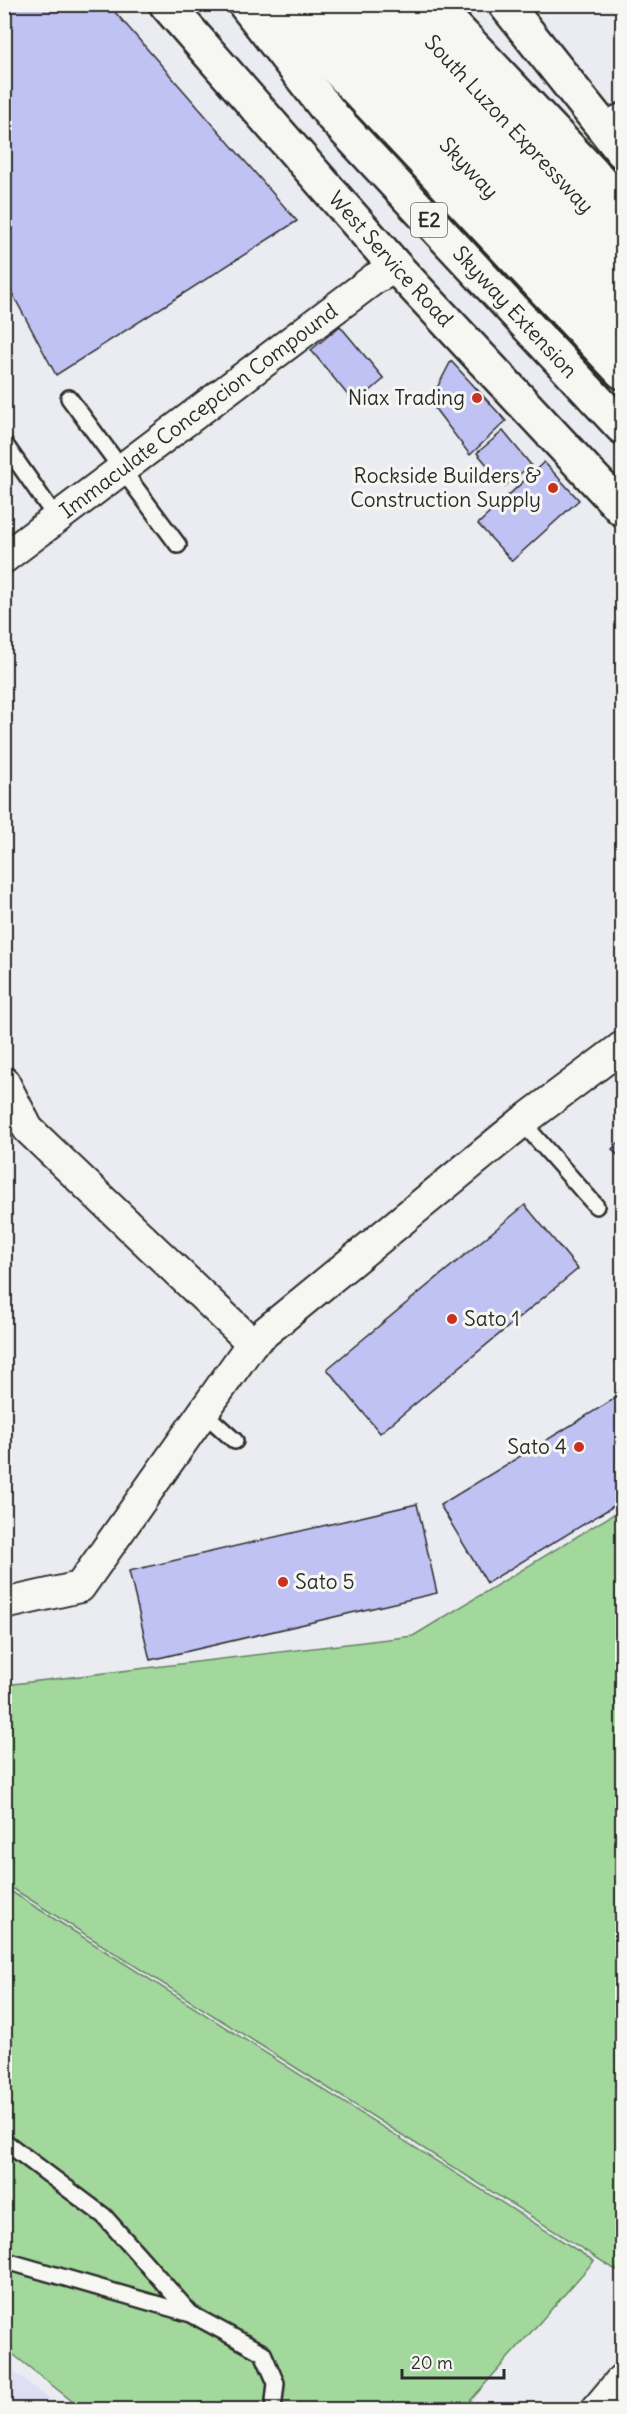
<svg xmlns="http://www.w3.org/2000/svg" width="627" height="2414" viewBox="0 0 627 2414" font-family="Delius,sans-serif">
<rect width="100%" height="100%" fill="#ebecf2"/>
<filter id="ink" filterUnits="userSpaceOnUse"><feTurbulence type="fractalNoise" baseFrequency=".0167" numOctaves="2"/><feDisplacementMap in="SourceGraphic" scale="12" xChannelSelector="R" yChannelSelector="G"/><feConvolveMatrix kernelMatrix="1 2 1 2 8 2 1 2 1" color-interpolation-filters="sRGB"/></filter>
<g filter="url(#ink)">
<path fill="#dedff3" d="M4 2365H5L62 2409H5Z"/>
<path fill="#a2d89c" stroke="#668264" stroke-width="1.5" d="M622 1509V2274L4 1883 5 1685 413 1636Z
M4 1887 594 2261 463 2409H82L5 2348Z"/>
<path fill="#c0c2f4" stroke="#2b2b2b" stroke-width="1.5" d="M4 4H108L297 221 56 375 4 278Z
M340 326 384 379 355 404 311 350Z
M451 361 506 421 470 455 433 406 438 386Z
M503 431 531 465 505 486 477 453Z
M544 462 579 500 512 561 478 524Z
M622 1139V1160L612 1149Z
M525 1205 578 1269 380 1433 327 1369Z
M622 1394V1501L487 1583 440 1505Z
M417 1504 437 1593 150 1660 129 1571Z"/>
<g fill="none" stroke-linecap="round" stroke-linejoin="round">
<g stroke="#2b2b2b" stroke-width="20">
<path id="service" d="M600 121 622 111
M69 398 178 545
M4 443 57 519
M522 1122 596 1206
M203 1412 235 1441
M4 2141 104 2216 191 2314
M4 2258 10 2262 191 2314 263 2353 276 2383 273 2410"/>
</g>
<g stroke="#2b2b2b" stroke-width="34">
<g id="minor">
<path id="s1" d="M4 558 374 279 396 267"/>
<path d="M4 1082 28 1129 252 1343"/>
<path d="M4 1604 80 1587 252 1343 522 1122 622 1047"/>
<path d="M596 2410 622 2379"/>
</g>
</g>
<g stroke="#2b2b2b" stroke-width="38">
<g id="secondary">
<path id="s2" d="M166 4 396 267 622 509"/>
<path d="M505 4 622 151"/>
</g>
</g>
<g stroke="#2b2b2b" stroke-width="38">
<g id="motorway">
<path id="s3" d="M245 4 333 117 622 427"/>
<path d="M276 4 622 372"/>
<path id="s4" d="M315 4 622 332"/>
<path d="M353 4 622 288"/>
<path id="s5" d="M396 4 622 245"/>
<path d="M433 4 622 204"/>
</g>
</g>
<use href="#service" stroke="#f6f6f2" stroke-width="15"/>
<use href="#minor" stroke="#f6f6f2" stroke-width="30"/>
<use href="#secondary" stroke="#f6f6f2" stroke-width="33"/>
<use href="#motorway" stroke="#f6f6f2" stroke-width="33"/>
</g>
</g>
<g fill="#c8321e" stroke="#f6f6f2" stroke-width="2">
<circle cx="477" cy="398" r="6"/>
<circle cx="553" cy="488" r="6"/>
<circle cx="452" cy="1319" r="6"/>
<circle cx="579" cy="1447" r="6"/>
<circle cx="283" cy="1582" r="6"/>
</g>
<g text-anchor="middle" stroke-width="6" stroke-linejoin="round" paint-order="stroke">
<rect fill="#f6f6f2" stroke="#686867" stroke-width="1.5" x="411" y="203" width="36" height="34" rx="4.5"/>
<g font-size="20" font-weight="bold" fill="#2b2b2b">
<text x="429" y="227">E2</text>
</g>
<g font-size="21" fill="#2b2b2b" stroke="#f6f6f2">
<text dy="7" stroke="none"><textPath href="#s5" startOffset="165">South Luzon Expressway</textPath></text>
<text dy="7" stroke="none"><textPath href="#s4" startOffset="225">Skyway</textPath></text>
<text dy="7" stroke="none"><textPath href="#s2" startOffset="340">West Service Road</textPath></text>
<text dy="7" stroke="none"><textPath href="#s3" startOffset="410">Skyway Extension</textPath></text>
<text dy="7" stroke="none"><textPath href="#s1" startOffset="244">Immaculate Concepcion Compound</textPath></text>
</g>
<g font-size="21" fill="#2b2b2b" stroke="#f6f6f2" text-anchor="end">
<text x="465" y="405">Niax Trading</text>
<text x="541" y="483">Rockside Builders &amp;<tspan x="541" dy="24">Construction Supply</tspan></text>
<text x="464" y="1326" text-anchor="start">Sato 1</text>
<text x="567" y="1454">Sato 4</text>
<text x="295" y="1589" text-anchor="start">Sato 5</text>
</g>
</g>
<rect width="627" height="2414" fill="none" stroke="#f6f6f2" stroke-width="24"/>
<rect x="12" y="12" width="603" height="2390" fill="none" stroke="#2b2b2b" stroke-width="2" filter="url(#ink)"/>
<path d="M402 2369v9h102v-9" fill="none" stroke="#2b2b2b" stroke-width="3"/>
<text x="411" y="2369" font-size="18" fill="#2b2b2b" stroke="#f6f6f2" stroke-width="4.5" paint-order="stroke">20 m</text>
</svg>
